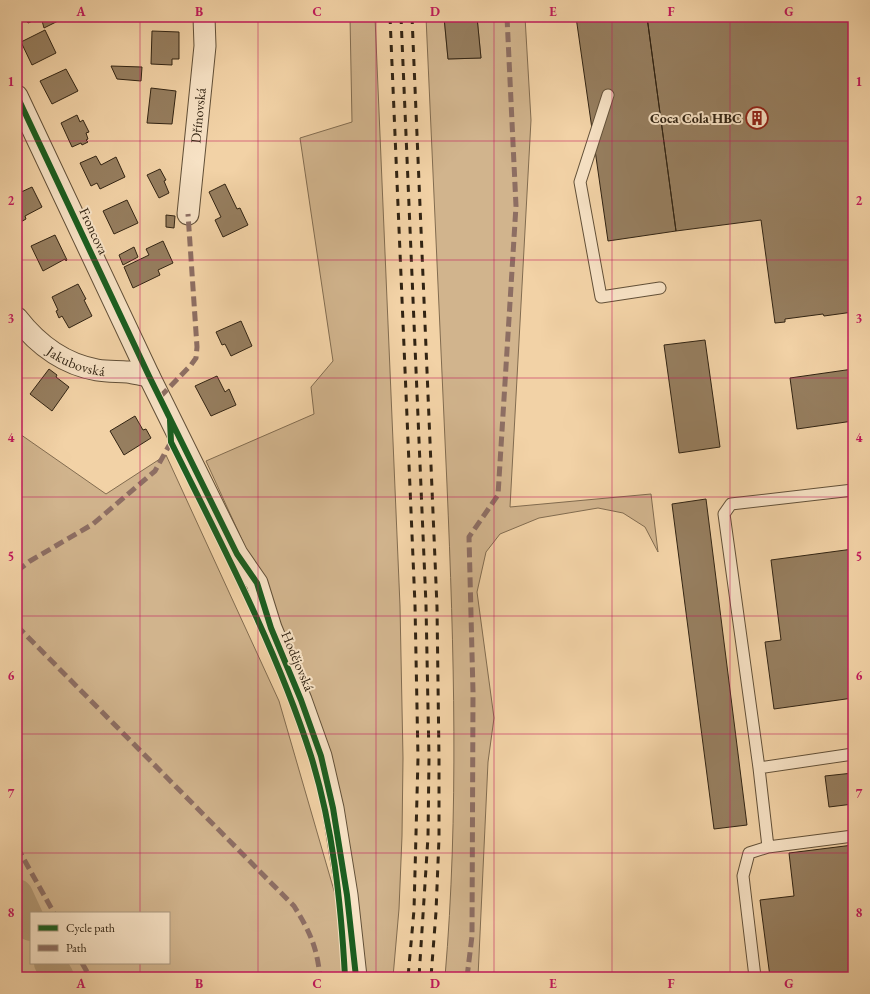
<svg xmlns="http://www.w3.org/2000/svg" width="870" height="994" viewBox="0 0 870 994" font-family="'EB Garamond',serif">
<rect width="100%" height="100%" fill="#f2d2a6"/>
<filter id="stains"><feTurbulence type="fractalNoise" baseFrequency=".005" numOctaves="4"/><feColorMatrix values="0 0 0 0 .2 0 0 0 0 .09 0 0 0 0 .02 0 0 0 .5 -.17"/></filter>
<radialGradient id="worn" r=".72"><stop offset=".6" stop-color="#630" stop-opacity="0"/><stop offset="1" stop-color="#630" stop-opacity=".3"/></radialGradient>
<path fill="#d1b48d" stroke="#826c50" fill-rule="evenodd" d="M350 17H375L400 606 403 758 402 836 399 909 393 977H366L321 730 296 658 206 461 314 414 311 387 333 361 300 138 352 122Z
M426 17H444L448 59 481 58 477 17H525L531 120 510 507 651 494 658 552 645 527 623 513 598 508 539 518 500 534 486 552 477 592 494 718 488 762 478 977H445C459 813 454 650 447 485 440 329 433 173 426 17Z
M17 432 106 494 166 455 279 701 344 925 341 977H17ZM31 913H169V963H31Z"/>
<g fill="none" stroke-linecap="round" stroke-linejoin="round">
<path stroke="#b19774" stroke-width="32" d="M17 895 31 925
M50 963 58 977"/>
</g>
<path fill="#967e5f" stroke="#322413" d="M25 17H41L28 23Z
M41 17H66L44 28Z
M444 17H477L481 58 448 59Z
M576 17H647L676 231 608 241Z
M647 17H853V312L824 316 823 314 785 319V322L775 323 761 220 676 231Z
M45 30 56 53 32 65 21 42Z
M152 31 179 32V59H172V65L151 64Z
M111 66 142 67 141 81 117 79Z
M66 69 78 91 52 104 40 81Z
M151 88 176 91 172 124 147 123Z
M77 115 80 122 83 120 89 132 86 133 88 139 86 140 88 142 82 145 81 143 72 147 61 123Z
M96 156 101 165 116 157 125 177 100 189 97 183 91 186 80 163Z
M160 169 166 180 164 181 169 193 159 198 147 175Z
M225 184 237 209 240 208 248 225 223 237 215 220 221 217 209 192Z
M32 187 42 207 25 216 26 219 17 224V211L20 210 17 203V194Z
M127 200 138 223 114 234 103 211Z
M166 215 175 216 174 228 166 227Z
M55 235 67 260 66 261 65 259 43 271 31 246Z
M163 241 173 263 158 270 160 275 133 288 124 267 149 255 146 249Z
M134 247 138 257 123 265 119 255Z
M78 284 86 299 84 300 92 316 69 328 62 316 59 318 56 311 58 310 52 297Z
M241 321 252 346 231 356 225 344 222 345 216 332Z
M705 340 720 447 679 453 664 345Z
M49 369 57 375 56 377 69 387 52 411 30 394Z
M853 369V421L797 429 790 378Z
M217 376 225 392 229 389 236 405 211 416 195 386Z
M135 416 143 430 146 429 151 438 124 455 110 431Z
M706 499 747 825 714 829 672 504Z
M853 549V698L774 709 765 642 781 640 771 560Z
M853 773V804L829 807 825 776Z
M853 845V977H770L760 900 794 896 789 853Z"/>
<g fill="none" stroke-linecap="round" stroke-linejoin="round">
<g stroke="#625038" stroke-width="13">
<path id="service" d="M608 95 580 182 601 297 660 288
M759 768 853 754
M768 847 759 768 724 514 731 504 853 490
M755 977 743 876 749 853 768 847 853 836"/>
</g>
<g stroke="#625038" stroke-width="23">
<g id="minor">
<path d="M17 96 149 376 237 554 257 583 271 628 301 700 321 756 333 808 347 895 356 977"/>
<path id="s1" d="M188 214 205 46 204 17"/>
<path id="s2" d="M17 318C38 345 63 364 97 370 108 372 118 371 128 372 135 373 142 375 149 376"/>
</g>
</g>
<use href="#service" stroke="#f7e2c5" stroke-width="11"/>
<use href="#minor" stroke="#f7e2c5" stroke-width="21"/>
<path stroke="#322413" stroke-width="3" stroke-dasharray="7 7" stroke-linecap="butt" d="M390 17 415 605 418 758 414 910 408 977
M401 17 426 605 429 758 428 837 419 977
M412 17 437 607 439 759V838L436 912 431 977"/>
<path stroke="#8d6e63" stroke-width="5" stroke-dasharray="10 5" stroke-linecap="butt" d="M160 397 191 365 196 358 197 347 188 214
M17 571 30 561 93 524 155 471 171 442
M17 626 294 906C310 932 317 947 320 977
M17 847 54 913
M82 963 90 977
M467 977 472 936 473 692 469 537 498 495 516 206 507 17"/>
<g stroke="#f7e2c5" stroke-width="8">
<path id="cycleway" d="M17 96 149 376 237 554 257 583 271 628 301 700 321 756 333 808 347 895 356 977
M170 420 171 442C222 545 276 647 311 756 333 827 341 903 345 977"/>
</g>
<use href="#cycleway" stroke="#1b5e20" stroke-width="6"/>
</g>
<path fill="none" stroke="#c2185b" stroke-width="1" stroke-opacity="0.55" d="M140 17V913M258 17V977M376 17V977M494 17V977M612 17V977M730 17V977M17 141H853M17 260H853M17 378H853M17 497H853M17 616H853M17 734H853M17 853H853M140 963V977"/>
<defs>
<g id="building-ring" transform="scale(1.15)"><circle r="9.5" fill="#f7e2c5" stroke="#8f2418" stroke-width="1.5"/><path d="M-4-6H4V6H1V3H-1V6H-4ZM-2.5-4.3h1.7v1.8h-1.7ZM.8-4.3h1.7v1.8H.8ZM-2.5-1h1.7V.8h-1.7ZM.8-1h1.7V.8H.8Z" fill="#8f2418"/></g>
</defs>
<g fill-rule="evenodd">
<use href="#building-ring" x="757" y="118"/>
</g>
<g text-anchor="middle" stroke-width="4" stroke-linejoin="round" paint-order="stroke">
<g font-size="14" fill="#322413" stroke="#f7e2c5">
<text dy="5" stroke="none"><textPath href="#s1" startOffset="99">Dřínovská</textPath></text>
<text transform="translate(94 231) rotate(65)" y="5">Froncova</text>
<text dy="5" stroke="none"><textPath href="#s2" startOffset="75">Jakubovská</textPath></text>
<text transform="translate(298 661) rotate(67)" y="5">Hodějovská</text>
</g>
<g font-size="14" font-weight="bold" fill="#322413" stroke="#f7e2c5" text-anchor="end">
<text x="742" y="123">Coca Cola HBC</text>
</g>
</g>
<rect width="870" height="994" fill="none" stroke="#f2d2a6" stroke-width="44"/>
<rect x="30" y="912" width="140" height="52" fill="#f7e2c5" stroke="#a8967e"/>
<rect x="38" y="925" width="20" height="6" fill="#1b5e20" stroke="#a8967e"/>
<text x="66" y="932" font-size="12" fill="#322413">Cycle path</text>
<rect x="38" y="945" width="20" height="6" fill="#8d6e63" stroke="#a8967e"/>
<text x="66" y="952" font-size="12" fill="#322413">Path</text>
<rect x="22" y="22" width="826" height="950" fill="none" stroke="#c2185b" stroke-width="1.5"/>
<g font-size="13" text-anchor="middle" font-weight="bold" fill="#c2185b">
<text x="81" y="16">A</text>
<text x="199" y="16">B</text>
<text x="317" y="16">C</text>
<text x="435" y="16">D</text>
<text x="553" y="16">E</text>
<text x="671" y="16">F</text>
<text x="789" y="16">G</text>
<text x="11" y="86">1</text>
<text x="859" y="86">1</text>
<text x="11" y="205">2</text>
<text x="859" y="205">2</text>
<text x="11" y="323">3</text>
<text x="859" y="323">3</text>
<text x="11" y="442">4</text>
<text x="859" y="442">4</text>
<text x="11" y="561">5</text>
<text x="859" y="561">5</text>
<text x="11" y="680">6</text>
<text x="859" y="680">6</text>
<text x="11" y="798">7</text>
<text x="859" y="798">7</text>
<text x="11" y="917">8</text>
<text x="859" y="917">8</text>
<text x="81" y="988">A</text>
<text x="199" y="988">B</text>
<text x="317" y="988">C</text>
<text x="435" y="988">D</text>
<text x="553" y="988">E</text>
<text x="671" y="988">F</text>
<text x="789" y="988">G</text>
</g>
<rect width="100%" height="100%" filter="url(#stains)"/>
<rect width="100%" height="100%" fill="url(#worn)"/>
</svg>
